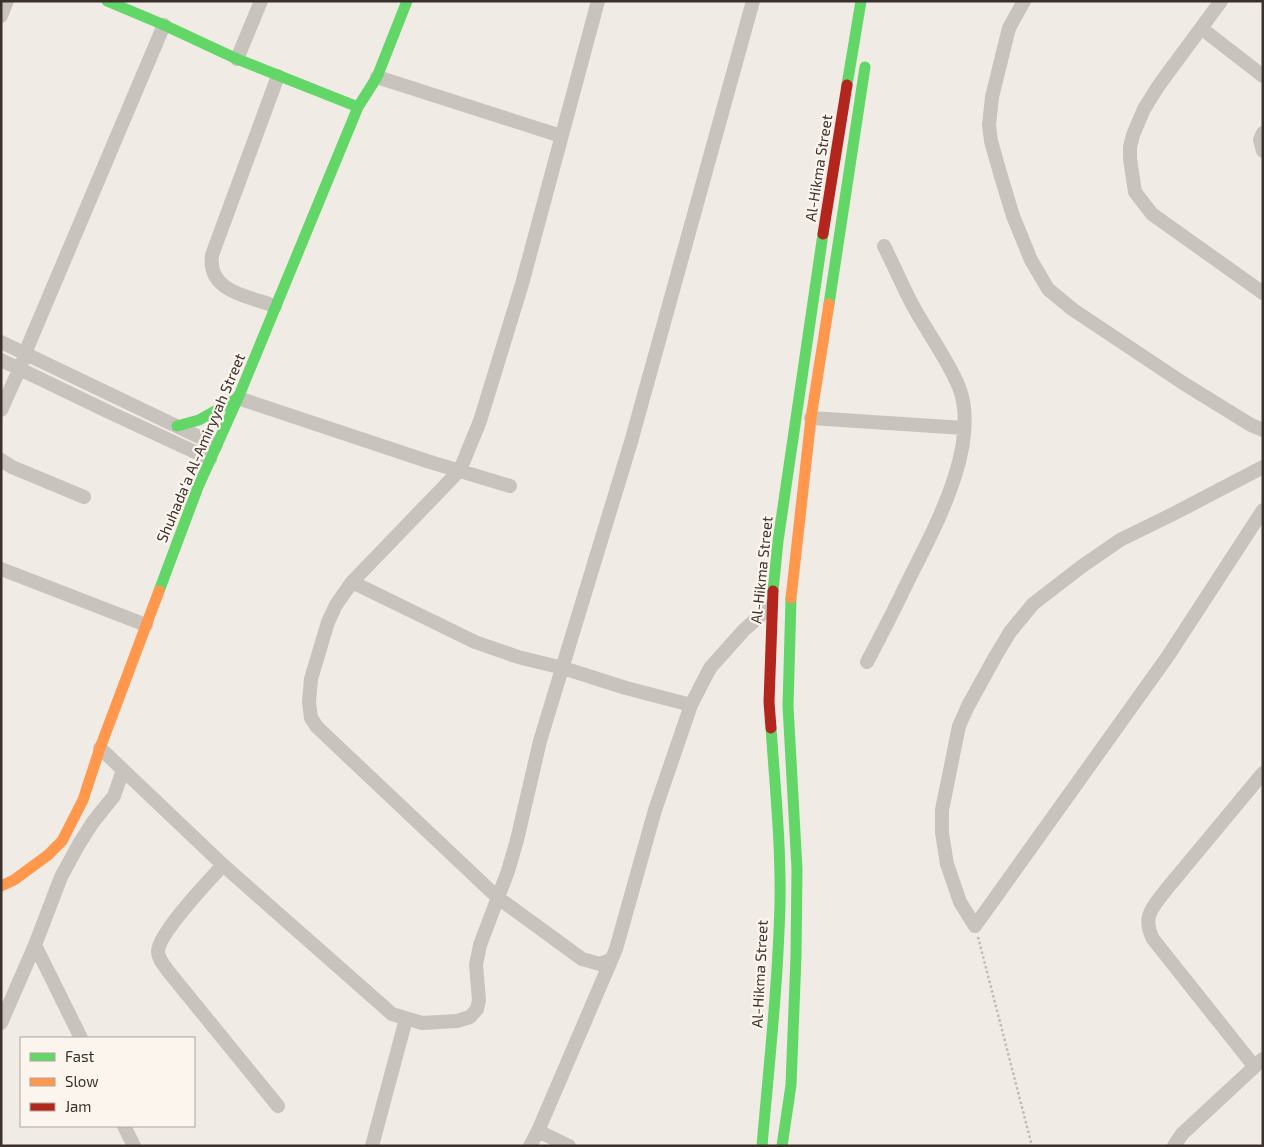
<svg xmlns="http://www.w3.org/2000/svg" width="1264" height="1147" viewBox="0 0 1264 1147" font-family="'Exo 2',sans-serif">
<rect width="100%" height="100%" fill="#f0ebe5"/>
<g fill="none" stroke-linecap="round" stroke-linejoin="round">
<path stroke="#c2bbb6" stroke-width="2.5" stroke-dasharray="2.5 2.5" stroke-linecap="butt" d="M978 937 1032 1146"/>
<path stroke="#c9c3be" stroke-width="14" d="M598 1 522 284 480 421 460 470 352 582 336 605 328 622 311 679 309 702 311 718 317 727 497 897 582 959 600 964 610 960
M1024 1 1009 28 992 97 989 125 991 141 1000 173 1013 216 1031 260 1048 289 1072 309 1183 383 1251 425 1263 430
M1221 1 1159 85 1144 109 1133 135 1130 147V159L1135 192 1152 214 1263 293
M1 16 7 1
M1201 28 1263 76
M237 59 261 1
M377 77 561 136
M1263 133 1260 140 1263 151
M275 306C248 296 207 292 212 255L278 76
M1 342 216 445
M1 360 111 413 210 459
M238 398 427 461 510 486
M1 410 20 368 25 353 164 25
M811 418 964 428
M1 460 12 467 84 497
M1263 467 1175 513 1120 540 1081 567 1033 604 1010 632 995 657 968 706 959 726 942 810V833L947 864 960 902 975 926 1168 656 1263 510
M1 569 146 625
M352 582 475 642 518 657 563 668 626 688 691 705
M867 662C882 634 896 606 910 577 935 527 981 444 959 387 947 358 927 332 912 304 902 285 894 266 884 246
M100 748 223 865 392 1014 422 1023 457 1021 470 1017 477 1009 479 1000 476 965 480 945 508 871 517 840 540 741 631 442 753 1
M223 865C208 882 160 931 158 951 158 959 164 965 168 971L278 1106
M35 945 81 1038
M1 1023 35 945 61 877 79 844 93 822 114 796 123 770
M1254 1066 1153 939C1142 917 1152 908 1165 891L1263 773
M124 1126 134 1146
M538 1131 616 949 655 810 691 705 710 668 744 630 771 606
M372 1146 406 1019
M530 1146 538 1131 569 1146
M1174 1146 1182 1134 1263 1059"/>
<path stroke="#63d668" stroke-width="11" d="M107 1 164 25 237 59 358 107
M847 85 861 1
M829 304 865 67
M177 426 199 420 238 398
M159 591 198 487 238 398 358 107 377 77 407 1
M773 591 778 541 823 234
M762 1146C769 1065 778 984 780 903 781 845 775 786 771 728
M782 1146 791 1085 796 956 797 869 788 706 791 598"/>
<path stroke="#ff974d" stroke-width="11" d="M791 598 811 418 829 304
M1 886 14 880 48 855 62 841 83 800 100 748 159 591"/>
<path stroke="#b3261e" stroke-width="11" d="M823 234 847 85
M771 728 769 702 773 591"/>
</g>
<g text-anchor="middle" stroke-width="4.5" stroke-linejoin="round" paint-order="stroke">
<g font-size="15" fill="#3b302b" stroke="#fbf5ee">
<text transform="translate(819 168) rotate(-81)" y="5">Al-Hikma Street</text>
<text transform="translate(201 448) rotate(-67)" y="5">Shuhada'a Al-Amiryyah Street</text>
<text transform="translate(762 570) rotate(-84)" y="5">Al-Hikma Street</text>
<text transform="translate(760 974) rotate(-87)" y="5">Al-Hikma Street</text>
</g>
</g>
<rect width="1264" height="1147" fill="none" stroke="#3b302b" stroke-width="5"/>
<rect x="20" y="1037" width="175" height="90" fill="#fbf5ee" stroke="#aea6a0"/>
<rect x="30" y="1053" width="25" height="8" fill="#63d668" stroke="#aea6a0"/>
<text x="65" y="1062" font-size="15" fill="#3b302b">Fast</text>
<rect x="30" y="1078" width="25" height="8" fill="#ff974d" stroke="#aea6a0"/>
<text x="65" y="1087" font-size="15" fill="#3b302b">Slow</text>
<rect x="30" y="1103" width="25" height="8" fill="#b3261e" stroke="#aea6a0"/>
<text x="65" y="1112" font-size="15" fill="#3b302b">Jam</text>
</svg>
